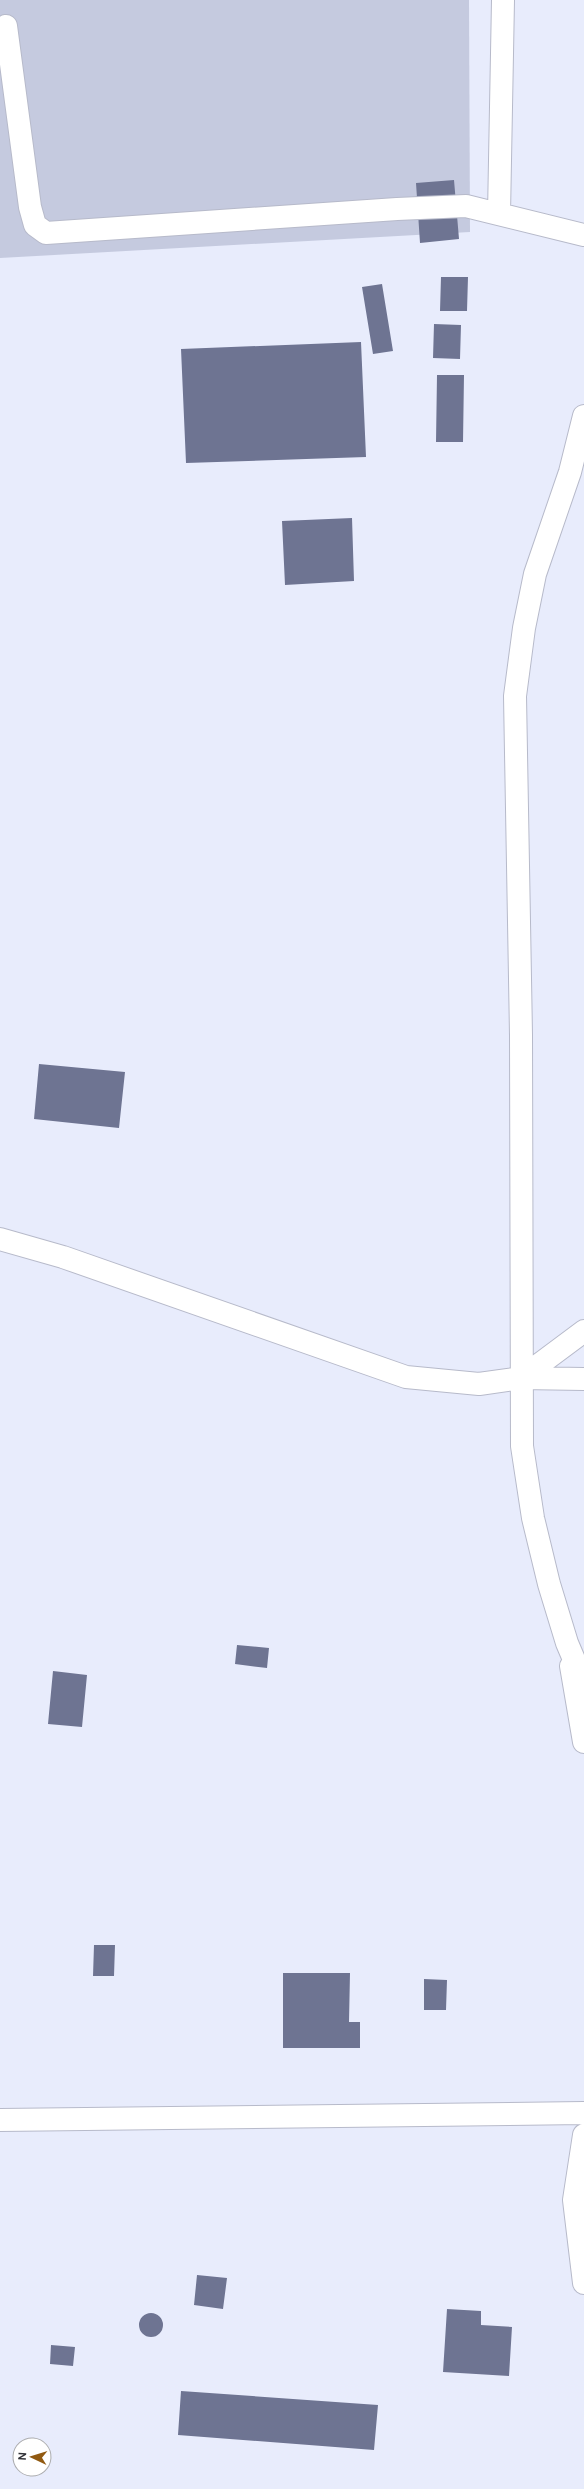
<svg xmlns="http://www.w3.org/2000/svg" width="584" height="2489" viewBox="0 0 584 2489" font-family="'DM Sans',sans-serif">
<rect width="100%" height="100%" fill="#e8ecfc"/>
<path fill="#c5cadf" d="M0 0H469L470 232 0 258Z"/>
<path fill="#6e7492" d="M454 180 459 239 420 243 416 183Z
M441 277H468L467 311H440Z
M382 284 393 351 373 354 362 287Z
M434 324 461 325 460 359 433 358Z
M361 342 366 457 186 463 181 349Z
M437 375H464L463 442H436Z
M352 518 354 581 285 585 282 521Z
M39 1064 125 1072 119 1128 34 1119Z
M237 1645 269 1648 267 1668 235 1664Z
M53 1671 87 1675 82 1727 48 1724Z
M94 1945H115L114 1976H93Z
M283 1973H350L349 2022H360V2048H283Z
M424 1979 447 1980 446 2010H424Z
M197 2275 227 2278 223 2309 194 2305Z
M447 2309 481 2311V2325L512 2327 509 2376 443 2372Z
M139 2325a12 12 0 1 1 24 0a12 12 0 1 1-24 0Z
M51 2345 75 2347 73 2366 50 2364Z
M181 2391 378 2405 374 2450 178 2435Z"/>
<g fill="none" stroke-linecap="round" stroke-linejoin="round">
<g stroke="#b7baca" stroke-width="24">
<path id="minor" d="M6 26 30 207 35 225 46 233 397 209 466 206 584 235
M499 214 503 0
M584 416 570 472 535 574 524 628 515 696 521 1035 522 1446 533 1518 549 1584 567 1643 584 1683
M0 1239 63 1257 406 1377 479 1384 521 1378 584 1379
M521 1378 584 1331
M571 1666 584 1742
M0 2120 584 2113
M584 2135 574 2200 584 2283"/>
</g>
<use href="#minor" stroke="#fff" stroke-width="22"/>
</g>
<g transform="translate(32 2457) rotate(274)"><circle r="19" fill="#ffffff" stroke="#acadaf"/>
<path d="M0-3L7 15L0 10L-7 15Z" fill="#915a11"/>
<text y="-6" font-size="11" font-weight="bold" text-anchor="middle" fill="#303137">N</text>
</g>
</svg>
